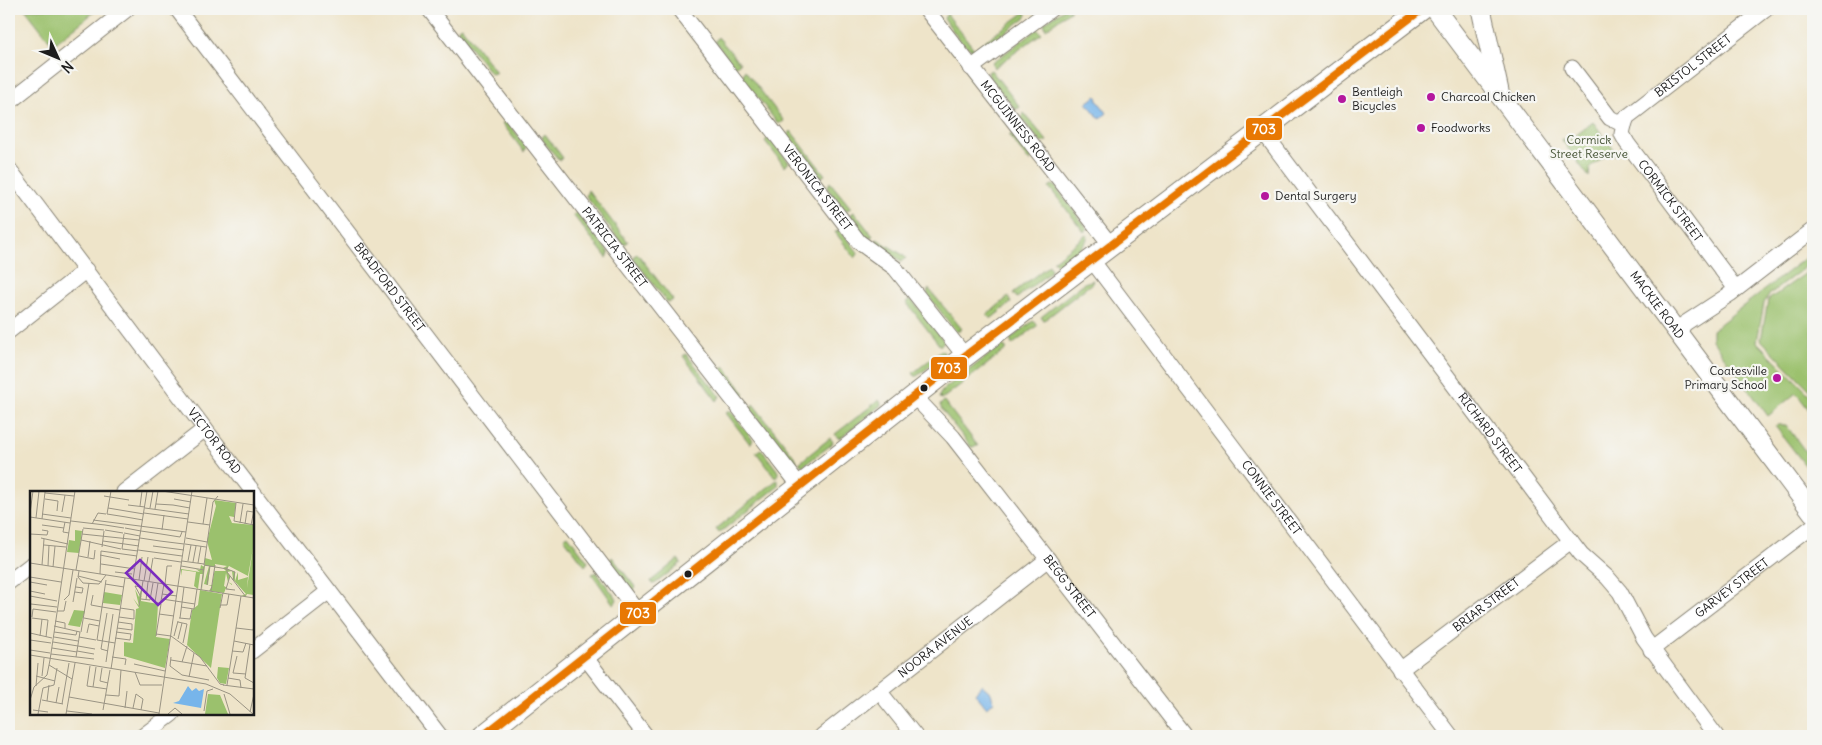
<svg xmlns="http://www.w3.org/2000/svg" width="1822" height="745" viewBox="0 0 1822 745" font-family="Delius,sans-serif">
<rect width="100%" height="100%" fill="#f6f6f2"/>
<filter id="ink" filterUnits="userSpaceOnUse"><feTurbulence type="fractalNoise" baseFrequency=".02" numOctaves="2"/><feDisplacementMap in="SourceGraphic" scale="10" xChannelSelector="R" yChannelSelector="G"/><feConvolveMatrix kernelMatrix="1 2 1 2 8 2 1 2 1" color-interpolation-filters="sRGB"/></filter>
<filter id="wash" filterUnits="userSpaceOnUse"><feTurbulence type="fractalNoise" baseFrequency=".0096" numOctaves="4" result="noise"/><feDisplacementMap in="SourceGraphic" scale="20" xChannelSelector="R" yChannelSelector="G"/><feGaussianBlur stdDeviation="1.12" result="paint"/><feColorMatrix in="noise" values="0 0 0 0 0 0 0 0 0 0 0 0 0 0 0 0 0 1.4 0 .05"/><feComposite in="paint" operator="in"/></filter>
<g filter="url(#wash)">
<rect width="100%" height="100%" fill="#eee4c9"/>
<path fill="#9bc16d" stroke="#5c6e44" d="M25 9H98L53 45Z
M1064 9 1071 10 1046 29 1044 23Z
M1025 12 1027 15 1026 17 983 49 980 50 977 47Z
M947 14 975 50C962 48 952 29 944 18Z
M461 26 496 72 495 73 491 74 458 31V28Z
M1037 29 1042 33 994 68 992 63Z
M718 37 740 63 735 67 715 42Z
M745 70 784 121 778 124 742 77Z
M991 70 1020 107 1017 109H1015L989 77 988 72Z
M1024 113 1047 141 1041 143 1021 118Z
M508 122 526 146 524 152 502 123Z
M1593 122 1618 155 1608 154 1590 168 1589 177 1561 139 1570 140Z
M791 131 825 175 820 178 787 136Z
M545 134 563 158 559 160 543 141 542 137Z
M1012 134 1032 157 1030 162 1009 136Z
M767 139H770L789 162 785 167 765 141Z
M830 182 851 208 847 210 843 209 827 188Z
M1052 185 1055 186 1084 224 1087 228 1084 232 1049 187Z
M588 190 628 242 625 244H622L586 196Z
M578 212 609 253 607 258 573 215Z
M854 212 873 236 867 239 851 219V214Z
M838 230 841 231 857 251 858 254 855 258 835 232Z
M1086 235 1088 236C1085 249 1069 257 1059 265L1053 261Z
M877 239 903 255 906 258 901 261 875 244Z
M1813 252V261L1770 294 1764 303 1757 342 1813 398V415L1796 393 1768 416 1712 340V330Z
M637 253 673 300 670 302H667L633 258Z
M1049 265 1051 270 1050 272 1017 298 1013 293Z
M1813 268V393L1761 340 1768 300Z
M1093 280 1092 283 1046 319 1043 320 1041 317 1084 283Z
M929 289 962 329 956 332 928 295 927 292Z
M1008 297 1011 303 992 318H990L987 315Z
M909 300H912L944 341 940 346 906 302Z
M1033 321 1038 325 1012 345 1010 339Z
M1002 345 1007 349 942 399 939 398 940 394 944 389Z
M941 351 944 352 942 357 917 376H915L913 373Z
M686 354 720 396 717 401 683 356Z
M724 366 745 394 743 396H740L721 371Z
M879 400 881 403V405L842 437 838 438 835 434Z
M944 401 978 446 971 447 942 410 940 405Z
M753 404 797 460 795 463 791 462 750 409Z
M729 411H731L753 440 750 444 726 413Z
M1777 425H1786L1813 462V465L1808 469 1775 426Z
M830 438 833 442 831 445 803 466 799 463Z
M761 449 777 470 779 474 775 477 756 452Z
M778 479V485L775 489 719 533 716 529Z
M568 535 588 562 585 566 564 538Z
M612 557 636 588 634 590 629 588 610 562Z
M678 559 681 563 656 583 653 584 651 581Z
M596 572 617 599 614 605 592 574Z"/>
<path fill="#77b5ea" stroke="#4a6883" d="M1096 96 1098 98 1097 100 1107 113 1100 119 1087 103Z
M982 685 991 693 994 702 986 707 975 693Z"/>
</g>
<g filter="url(#ink)">
<g fill="none" stroke-linecap="round" stroke-linejoin="round">
<g stroke="#858072" stroke-width="17">
<g id="minor">
<path id="s1" d="M177 9 639 614"/>
<path id="s2" d="M429 9 800 486"/>
<path id="s3" d="M679 9 859 242 895 268 965 356"/>
<path id="s4" d="M926 9 1110 244"/>
<path d="M971 68 1051 9"/>
<path id="s5" d="M1572 68 1610 118 1624 125 1622 134 1627 143 1736 289"/>
<path d="M9 102 127 9"/>
<path id="s6" d="M1624 125 1627 117 1635 111 1766 9"/>
<path id="s7" d="M1262 130 1571 541 1581 554 1608 578 1620 592 1644 638 1716 736"/>
<path id="s8" d="M9 169 205 429 440 736"/>
<path id="s9" d="M1091 259 1451 736"/>
<path d="M9 331 86 270"/>
<path d="M1679 333 1684 324 1730 294 1813 230"/>
<path id="s10" d="M914 396 953 437 1185 736"/>
<path d="M124 492 205 429"/>
<path d="M9 582 31 565"/>
<path id="s11" d="M1651 650 1813 526"/>
<path d="M252 651 329 591"/>
<path d="M585 657 646 736"/>
<path id="s12" d="M1400 670 1571 541"/>
<path d="M879 691 915 736"/>
<path d="M143 736 172 714"/>
<path id="s13" d="M822 736 1048 559"/>
</g>
</g>
<g stroke="#858072" stroke-width="21">
<g id="tertiary">
<path id="s14" d="M1435 9 1813 513"/>
<path d="M1481 9 1499 91"/>
</g>
</g>
<g stroke="#858072" stroke-width="23">
<path id="secondary" d="M483 736 965 356 1422 9"/>
</g>
<use href="#minor" stroke="#fff" stroke-width="15"/>
<use href="#tertiary" stroke="#fff" stroke-width="19"/>
<use href="#secondary" stroke="#fff" stroke-width="21"/>
<g stroke="#f6f6f2" stroke-width="11">
<path id="bus-1" d="M483 736 965 356 1422 9"/>
</g>
<use href="#bus-1" stroke="#e87803" stroke-width="8"/>
</g>
</g>
<g fill="#b5179e" stroke="#f6f6f2" stroke-width="2">
<circle cx="1431" cy="97" r="5"/>
<circle cx="1342" cy="99" r="5"/>
<circle cx="1421" cy="128" r="5"/>
<circle cx="1265" cy="196" r="5"/>
<circle cx="1777" cy="378" r="5"/>
</g>
<g fill="#1c1c1c" stroke="#f6f6f2" stroke-width="2">
<circle cx="924" cy="388" r="4.5"/>
<circle cx="688" cy="574" r="4.5"/>
</g>
<g text-anchor="middle" stroke-width="4.5" stroke-linejoin="round" paint-order="stroke">
<g font-size="12" fill="#1c1c1c" stroke="#f6f6f2">
<text dy="4" stroke="none"><textPath href="#s6" startOffset="92">BRISTOL STREET</textPath></text>
<text dy="4" stroke="none"><textPath href="#s4" startOffset="149">MCGUINNESS ROAD</textPath></text>
<text dy="4" stroke="none"><textPath href="#s3" startOffset="226">VERONICA STREET</textPath></text>
<text dy="4" stroke="none"><textPath href="#s5" startOffset="170">CORMICK STREET</textPath></text>
<text dy="4" stroke="none"><textPath href="#s2" startOffset="302">PATRICIA STREET</textPath></text>
<text dy="4" stroke="none"><textPath href="#s1" startOffset="350">BRADFORD STREET</textPath></text>
<text dy="4" stroke="none"><textPath href="#s14" startOffset="370">MACKIE ROAD</textPath></text>
<text dy="4" stroke="none"><textPath href="#s7" startOffset="379">RICHARD STREET</textPath></text>
<text dy="4" stroke="none"><textPath href="#s8" startOffset="341">VICTOR ROAD</textPath></text>
<text dy="4" stroke="none"><textPath href="#s9" startOffset="299">CONNIE STREET</textPath></text>
<text dy="4" stroke="none"><textPath href="#s10" startOffset="246">BEGG STREET</textPath></text>
<text dy="4" stroke="none"><textPath href="#s11" startOffset="102">GARVEY STREET</textPath></text>
<text dy="4" stroke="none"><textPath href="#s12" startOffset="108">BRIAR STREET</textPath></text>
<text dy="4" stroke="none"><textPath href="#s13" startOffset="144">NOORA AVENUE</textPath></text>
</g>
<g font-size="12" fill="#1c1c1c" stroke="#f6f6f2" text-anchor="start">
<text x="1352" y="96">Bentleigh<tspan x="1352" dy="14">Bicycles</tspan></text>
<text x="1441" y="101">Charcoal Chicken</text>
<text x="1431" y="132">Foodworks</text>
<text x="1275" y="200">Dental Surgery</text>
<text x="1767" y="375" text-anchor="end">Coatesville<tspan x="1767" dy="14">Primary School</tspan></text>
</g>
<g font-size="12" fill="#485638" stroke="#f6f6f2">
<text x="1589" y="144">Cormick<tspan x="1589" dy="14">Street Reserve</tspan></text>
</g>
</g>
<g transform="translate(30 491)">
<rect width="224" height="224" fill="#eee4c9"/>
<path d="M184 9 206 12 204 26 199 25 202 32 224 34V104L217 103 216 105H211L216 103 200 85 198 91 202 93V94L198 91 196 82 194 95 199 98 196 97 194 102 179 100 182 95 174 93 179 75H175L172 99 173 83H170L168 98 164 95 166 81 152 79 151 85 155 88 151 85V78L170 81 166 78 170 79 171 74 174 76 175 67 182 69 177 50 186 15ZM223 57 217 97 218 86 208 89V81L205 90V81L202 80 203 88 197 81 202 80 197 78 199 75 218 85ZM185 73 197 75 193 77 196 80H185V76L192 77 188 76H186L185 77 182 94H178L180 76H185ZM45 39 52 40 49 62 37 61 39 49 45 50ZM112 95 111 110 128 113 126 146 140 148 135 177 94 165V151L103 152 106 118 109 117 103 107 109 115 105 98 109 106ZM170 99 192 103 181 177 157 154 162 119 168 114ZM74 101 92 104 90 114 73 112ZM44 119 55 120 50 136 38 134ZM188 176 199 177 196 193 190 192 187 187ZM178 203 190 204 198 223H175Z" fill="#9bc16d" fill-rule="evenodd"/>
<path d="M158 195 162 200 166 197 169 200 174 198 171 217 143 212 149 210Z" fill="#77b5ea"/>
<path fill="none" stroke="#9a9484" stroke-width="1" d="M132 0 224 14M15 2 44 5M74 5 99 9M15 8 28 10 27 20M144 8 161 11M206 12 204 30 224 34M126 13 143 14M98 14 115 16M143 14 160 17M110 15 112 0M78 17 114 23M115 17 159 23M120 17 123 0M125 18 128 0M32 21 35 4M0 22 3 0M114 22 158 28M12 23 41 27M77 23 81 0M77 23 96 26M0 26 40 32M96 26 113 29M6 27 9 0M12 28 15 1M63 29 156 41M41 30 75 34M35 31 33 41 39 42M158 31 180 34M210 32 213 13M62 33 68 22 76 23M173 33 177 7M215 33 217 20 223 21M12 34 34 37M75 34 94 37M221 34 224 19M53 37 74 39M95 37 111 40M75 39 93 42M132 39 134 24M111 40 131 43M94 42 110 45M0 43 17 44 18 40 12 39M52 43 109 49M131 43 150 46 152 41M11 47 38 53M110 47 130 50M156 47 177 51M51 49 91 58M73 50 109 55M130 50 154 53M155 53 176 56M14 54 36 56M123 55 154 59M72 56 74 40M92 58 108 60M92 58 94 43M108 59 152 65M71 60 107 65M70 64 90 68M49 65 64 68 65 59M58 66 60 50M124 67 151 71M152 70 174 73M158 70 161 54M163 71 166 55M0 72 224 107M168 72 171 55M71 73 105 78M12 74 14 48M174 74 183 11 188 5M174 74 197 78M18 75 19 54M151 75 174 79M23 76 25 55M197 76V81L216 106M197 78 205 81 203 89M46 79 53 38M49 80 48 86 53 92 69 93 76 84M85 81 102 83M70 83 71 60M48 85 72 91M200 85 196 98 205 99M0 86 31 91M103 88 117 0M109 89 112 66M114 90 118 66M119 90 123 67M0 91 17 94M128 92 125 111 131 113M75 93 94 96M135 93 137 75H142M177 94 180 75M171 99 174 75M0 100 15 103M181 100 185 74M45 101 52 102 53 97 46 96M132 103 147 105M63 104 61 114 72 116M0 105 27 110M211 105 204 150 224 154M111 106 105 95 112 96M111 108 120 109 123 92M132 108 165 113M34 109 39 104 43 79M116 109 118 91M131 110 134 93M43 111 47 87M1 113 27 116M191 114H197L199 103M109 115 113 90M72 116 67 149 85 152M72 116 76 89M72 116 90 119M151 116 164 118 167 98M190 117 193 102M27 120H34L36 110M77 122 71 158 78 160M129 123 144 125M2 126 3 118 26 121M89 126 104 128V119L90 117M2 127 18 129M54 127 70 130M149 127 160 128 162 118M150 127 154 96M25 130 35 132V137M148 131 157 133 153 152M24 135 50 141M87 137 102 139V133L88 131M206 137 223 139 224 135M24 141 46 144 47 140M51 141 59 92M0 142 22 147M57 142 59 133 69 135M126 143 141 145M10 145 12 128M126 145 131 113M141 145 170 166 190 193 194 194M144 145 148 130M16 146 18 129M24 146 48 150M49 146 66 149M85 147 100 149 101 143 86 141M148 148 152 132M0 149 21 152M23 151 48 155M220 153 215 187 224 192M48 155 65 158M22 157 47 161M0 159 20 162M47 160 64 163M202 160 213 161 216 152M21 163 64 168M0 164 176 193 200 203 223 223M207 165 203 182 216 183M46 166 50 141M82 166 96 168 95 174M141 166 140 175 152 184 179 189M20 169 45 0M141 169 177 175M76 171 83 123M152 171 157 155M104 173 135 180M19 174 42 188M60 175 57 195 77 198M72 177 70 190 78 192M81 178 95 87M105 181 110 194H132M6 185 25 190M12 185 14 167M159 186 164 162M198 187 210 189 211 197M24 194 27 177M193 194 224 198M197 194 204 150M6 195 8 172M63 196 66 176M194 203 200 223M76 204 89 205 91 179M39 206 129 222M0 209 4 196 17 184 20 169M12 209 33 213M17 210 19 194M26 212 29 196M32 213 39 172M95 217 97 200M103 217 106 203 113 208 111 219M3 219 18 221M73 219 80 179M37 220 62 223M174 220 177 200 183 198M220 221 224 203M8 223 13 197 24 194M36 223 45 172M129 223 162 0M138 223 145 217 152 223"/>
<path fill="#7b2cbf" fill-opacity="0.15" stroke="#7b2cbf" stroke-width="2.5" d="M110 69 142 101 128 114 96 82Z"/>
<rect width="224" height="224" fill="none" stroke="#1c1c1c" stroke-width="2.5"/>
</g>
<g stroke="#f6f6f2" stroke-width="2">
<rect x="1245" y="117" width="38" height="24" rx="5" fill="#e87803"/>
<rect x="930" y="356" width="38" height="24" rx="5" fill="#e87803"/>
<rect x="619" y="601" width="38" height="24" rx="5" fill="#e87803"/>
</g>
<g font-size="14" text-anchor="middle" font-weight="bold" fill="#fff">
<text x="1264" y="134">703</text>
<text x="949" y="373">703</text>
<text x="638" y="618">703</text>
</g>
<rect width="1822" height="745" fill="none" stroke="#f6f6f2" stroke-width="30"/>
<g transform="translate(58 58) rotate(134)" stroke="#f6f6f2" stroke-width="4" paint-order="stroke">
<path d="M0-4L9 19L0 12L-9 19Z" fill="#1c1c1c"/>
<text y="-8" font-size="14" font-weight="bold" text-anchor="middle" fill="#1c1c1c">N</text>
</g>
</svg>
